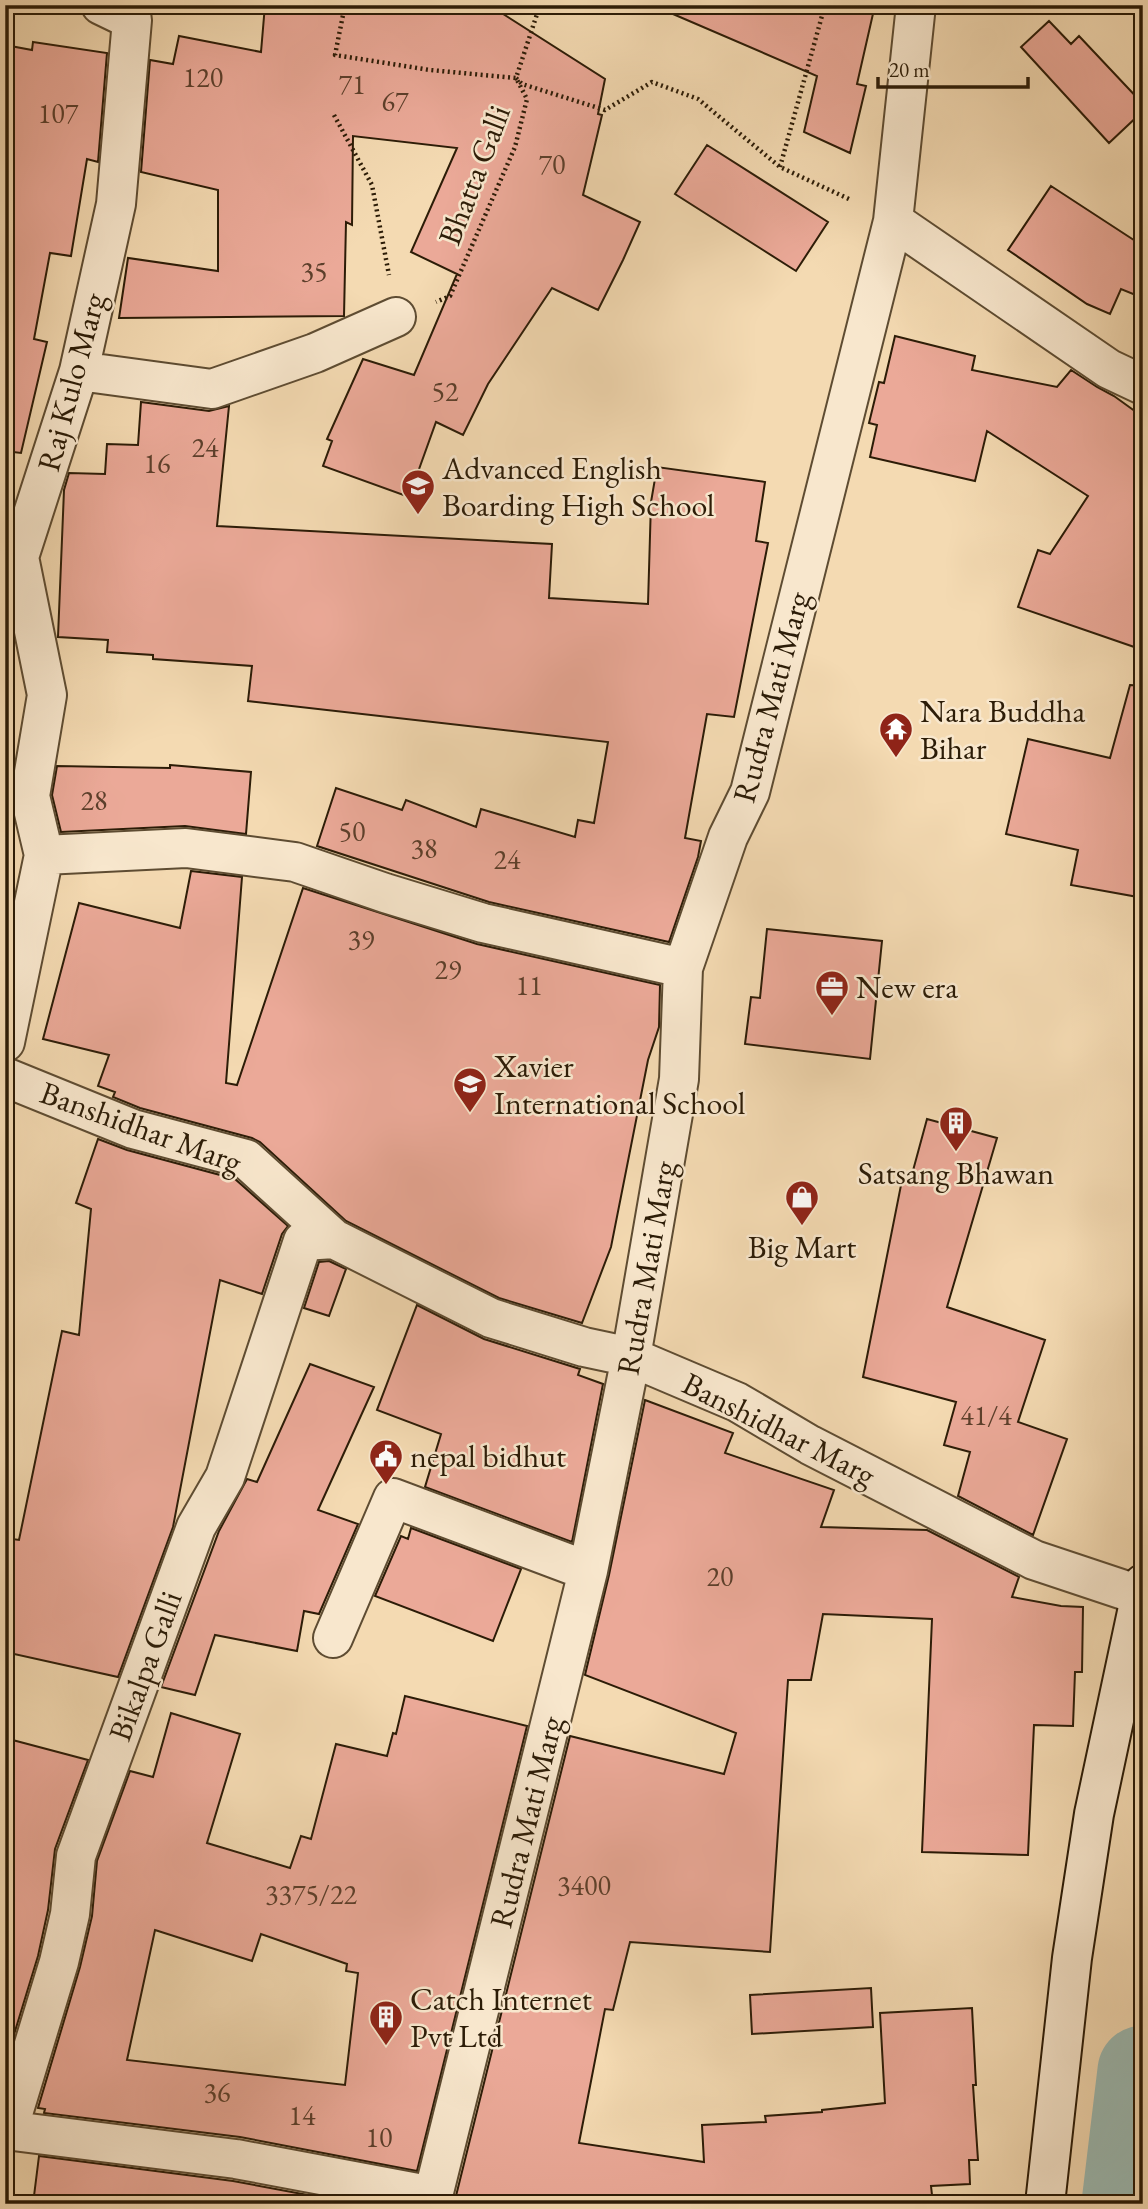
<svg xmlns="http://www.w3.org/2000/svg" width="1148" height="2209" viewBox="0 0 1148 2209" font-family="'EB Garamond',serif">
<rect width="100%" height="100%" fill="#f4dab2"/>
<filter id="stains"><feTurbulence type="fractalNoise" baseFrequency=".00286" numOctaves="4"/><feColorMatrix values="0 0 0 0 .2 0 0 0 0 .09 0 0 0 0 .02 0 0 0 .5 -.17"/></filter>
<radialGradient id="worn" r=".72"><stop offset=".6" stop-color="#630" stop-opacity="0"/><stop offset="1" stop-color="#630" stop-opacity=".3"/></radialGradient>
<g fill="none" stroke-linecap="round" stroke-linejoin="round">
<path stroke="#9cbab2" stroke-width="91" d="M1127 2204 1143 2071"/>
</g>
<path fill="#eba998" stroke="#2c1c07" stroke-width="2" fill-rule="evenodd" d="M265 5H489L605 79 598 114 602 115 583 195 640 222 623 260 598 310 552 288 488 384 463 435 436 422 409 497 323 466 332 441 327 439 363 359 414 375 457 274 411 252 457 148 353 136 352 225 346 222 344 316 119 318 128 258 218 271V190L141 172 150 60 173 64 179 36 261 52Z
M652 5H875L857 84 866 86 850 153 804 132 817 76Z
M1049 21 1071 44 1079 36 1143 104V111L1109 143 1021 47Z
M33 42 107 53 98 162 87 159 71 256 50 253 34 339 47 342 21 453 5 451V45L32 50Z
M707 145 828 222 796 271 675 194Z
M1051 186 1143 246V298L1121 289 1110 314 1087 304 1008 250Z
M895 336 975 356 972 370 1057 387 1071 370 1097 387 1114 396 1143 417V650L1018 607 1038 550 1050 554 1088 496 987 431 975 481 870 457 877 425 869 423 879 382 884 383Z
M141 402 209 411 229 406 217 526 552 544 549 598 648 604 651 502 657 467 765 482 756 541 768 543 734 717 707 714 685 838 701 841 698 857 669 942 489 902 317 846 336 788 402 810 406 800 476 827 481 809 575 837 578 820 594 823 608 742 248 701 252 666 153 659V655L107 652 108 640 58 637 64 490 69 473 105 474 107 444 138 445Z
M1130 685 1143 686V875L1138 897 1071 885 1078 850 1006 834 1028 739 1110 758Z
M170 765 251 772 246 834 185 826 61 832 52 795 57 766 170 768Z
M191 871 242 877 226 1083 237 1085 303 888 477 944 660 985 659 1027 648 1060 611 1247 582 1323 499 1298 346 1221 260 1142 252 1138 140 1108 113 1097 115 1092 98 1086 109 1055 43 1039 79 903 180 928Z
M767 929 882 941 870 1059 745 1044 751 997 760 998Z
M927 1119 997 1138 947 1307 1045 1340 1018 1422 1067 1439 1033 1535 958 1496 970 1452 944 1445 956 1402 863 1377 903 1175 911 1178Z
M98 1139 127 1150 235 1179 288 1226 282 1234 262 1294 220 1280 173 1527 118 1677 5 1652V1538L19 1540 62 1331 79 1335 91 1209 76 1203Z
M329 1261 346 1269 329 1316 304 1308 319 1262Z
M417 1305 484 1339 580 1369 578 1375 603 1384 572 1542 425 1487 441 1434 377 1410Z
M310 1364 374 1387 318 1510 358 1524 319 1614 304 1611 297 1651 215 1635 195 1695 161 1687 219 1531 247 1479 257 1482Z
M645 1400 733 1433 725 1453 834 1490 821 1527 927 1530 1019 1577 1012 1597 1061 1606 1083 1607 1082 1672H1075L1073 1726 1034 1725 1028 1855 922 1852 932 1619 823 1614 811 1680H788L770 1952 630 1942 613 2010 605 2009 579 2143 704 2162 702 2125 766 2122 765 2116 822 2112V2110L885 2103 880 2013 972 2008 976 2085H973L978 2160H969L970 2184 931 2186 933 2204H454L570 1736 724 1774 736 1733 585 1675 609 1575Z
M411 1528 521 1569 493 1641 375 1596 401 1536 408 1539Z
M405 1696 527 1726 417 2171 240 2137 44 2113 45 2109 38 2108 80 1967 92 1916 97 1861 130 1771 153 1777 171 1713 240 1734 207 1843 290 1868 301 1836 311 1839 336 1744 387 1756 393 1733 396 1734ZM155 1930 252 1961 261 1934 347 1964 346 1971 358 1973 345 2085 127 2060Z
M5 1738 88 1760 55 1849 48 1910 38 1956 5 2064Z
M871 1988 873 2027 752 2034 750 1995Z
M39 2156 233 2181 356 2204H33Z"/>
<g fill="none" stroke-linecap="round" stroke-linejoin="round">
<g stroke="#5e4c32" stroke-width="42">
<path id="street" d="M893 221 1109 369 1143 385
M79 371 212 389 315 353 396 317
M44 855 186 848 295 862 385 893 483 923 683 968
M5 1042 44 855 30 796 47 695 19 557 79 371 116 204 132 20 101 5
M5 1077 133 1129 246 1159 334 1239 491 1318 584 1347 631 1357 737 1402 810 1445 1034 1560 1139 1595
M333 1638 393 1498 588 1571
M5 2130 236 2159 433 2196
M8 2130 59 1962 70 1914 76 1856 196 1527 225 1477 303 1241 334 1239
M431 2204 588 1571 631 1357 679 1079 683 968 728 837 750 792 893 221 916 5"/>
</g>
<g stroke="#2c1c07" stroke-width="42">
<path id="secondary" d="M1045 2204 1072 1958 1094 1814 1143 1584"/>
</g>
<path stroke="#2c1c07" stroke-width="4.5" stroke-dasharray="2 3.5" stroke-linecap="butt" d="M345 5 335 55 430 70 516 78 527 99 515 147 450 296 436 302
M540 5 516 78 522 84 605 110 652 82 698 99 780 167 849 199
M334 115 372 185 389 275
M780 167 825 5
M754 2204 788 2199"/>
<use href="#street" stroke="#f8e7cd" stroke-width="38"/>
<use href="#secondary" stroke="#f8e7cd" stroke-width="38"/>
</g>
<defs>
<g id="school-pin" transform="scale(1.75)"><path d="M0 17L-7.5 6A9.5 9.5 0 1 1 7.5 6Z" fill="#8f2418" stroke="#f8e7cd"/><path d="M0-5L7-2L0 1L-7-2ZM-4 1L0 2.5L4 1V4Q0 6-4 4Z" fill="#fff"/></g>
<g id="temple-pin" transform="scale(1.75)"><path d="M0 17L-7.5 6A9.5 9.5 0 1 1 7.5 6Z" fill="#8f2418" stroke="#f8e7cd"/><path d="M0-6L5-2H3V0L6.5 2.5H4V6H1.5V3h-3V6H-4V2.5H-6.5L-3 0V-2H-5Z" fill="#fff"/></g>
<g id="office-pin" transform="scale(1.75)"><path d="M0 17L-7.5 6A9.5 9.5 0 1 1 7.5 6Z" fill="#8f2418" stroke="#f8e7cd"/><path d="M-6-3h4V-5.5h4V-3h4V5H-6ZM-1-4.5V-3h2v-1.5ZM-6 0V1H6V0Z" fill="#fff"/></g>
<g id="building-pin" transform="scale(1.75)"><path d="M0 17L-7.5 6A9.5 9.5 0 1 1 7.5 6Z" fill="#8f2418" stroke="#f8e7cd"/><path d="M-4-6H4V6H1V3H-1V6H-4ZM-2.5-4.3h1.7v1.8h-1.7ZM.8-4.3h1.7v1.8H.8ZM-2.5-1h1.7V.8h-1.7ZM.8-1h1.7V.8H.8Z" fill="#fff"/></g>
<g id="shop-pin" transform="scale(1.75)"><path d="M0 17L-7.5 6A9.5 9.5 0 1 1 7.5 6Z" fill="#8f2418" stroke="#f8e7cd"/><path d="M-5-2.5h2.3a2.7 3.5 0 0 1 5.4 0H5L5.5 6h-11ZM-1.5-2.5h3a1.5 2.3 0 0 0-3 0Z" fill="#fff"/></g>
<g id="civic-pin" transform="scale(1.75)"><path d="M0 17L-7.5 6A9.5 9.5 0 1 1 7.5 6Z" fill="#8f2418" stroke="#f8e7cd"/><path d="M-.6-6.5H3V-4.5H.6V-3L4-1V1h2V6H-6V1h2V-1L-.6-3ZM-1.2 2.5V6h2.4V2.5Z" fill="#fff"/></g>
</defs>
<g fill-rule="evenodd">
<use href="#school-pin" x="418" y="486"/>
<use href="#temple-pin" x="896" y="729"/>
<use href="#office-pin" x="832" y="987"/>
<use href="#school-pin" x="470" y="1084"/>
<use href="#building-pin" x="956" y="1123"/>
<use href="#shop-pin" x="802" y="1197"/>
<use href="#civic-pin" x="386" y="1456"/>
<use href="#building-pin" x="386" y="2017"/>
</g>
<g text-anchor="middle" stroke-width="5" stroke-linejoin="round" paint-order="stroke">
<g font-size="28" fill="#5c3f2b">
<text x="203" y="87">120</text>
<text x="352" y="94">71</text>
<text x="395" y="111">67</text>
<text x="58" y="123">107</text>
<text x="552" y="174">70</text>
<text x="314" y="281">35</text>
<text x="445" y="401">52</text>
<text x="205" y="457">24</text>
<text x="157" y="473">16</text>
<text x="94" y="810">28</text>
<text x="352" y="841">50</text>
<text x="424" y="858">38</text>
<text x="507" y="869">24</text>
<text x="361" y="949">39</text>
<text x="448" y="979">29</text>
<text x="529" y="995">11</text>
<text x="986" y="1425">41/4</text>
<text x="720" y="1586">20</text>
<text x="584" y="1895">3400</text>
<text x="311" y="1904">3375/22</text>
<text x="217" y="2102">36</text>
<text x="302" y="2125">14</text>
<text x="379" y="2147">10</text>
</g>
<g font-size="32" fill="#2c1c07" stroke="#f8e7cd">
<text transform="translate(474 175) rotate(-69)" y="11">Bhatta Galli</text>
<text transform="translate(71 382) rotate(-75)" y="11">Raj Kulo Marg</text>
<text transform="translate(771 697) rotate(-75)" y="11">Rudra Mati Marg</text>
<text transform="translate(141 1127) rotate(20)" y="11">Banshidhar Marg</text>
<text transform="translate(646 1268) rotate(-80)" y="11">Rudra Mati Marg</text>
<text transform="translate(779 1429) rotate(27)" y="11">Banshidhar Marg</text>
<text transform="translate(145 1666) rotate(-70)" y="11">Bikalpa Galli</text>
<text transform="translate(526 1822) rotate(-76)" y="11">Rudra Mati Marg</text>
</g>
<g font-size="32" fill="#2c1c07" stroke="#f8e7cd" text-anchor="start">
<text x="442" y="479">Advanced English<tspan x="442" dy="37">Boarding High School</tspan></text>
<text x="920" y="722">Nara Buddha<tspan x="920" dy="37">Bihar</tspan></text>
<text x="856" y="998">New era</text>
<text x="494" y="1077">Xavier<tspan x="494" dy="37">International School</tspan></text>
<text x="956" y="1184" text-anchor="middle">Satsang Bhawan</text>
<text x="802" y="1258" text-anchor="middle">Big Mart</text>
<text x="410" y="1467">nepal bidhut</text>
<text x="410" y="2010">Catch Internet<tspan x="410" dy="37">Pvt Ltd</tspan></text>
</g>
</g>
<rect width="1148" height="2209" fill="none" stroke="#f4dab2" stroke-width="28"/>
<rect x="7" y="7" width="1134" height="2195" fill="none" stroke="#2c1c07" stroke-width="3.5"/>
<rect x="14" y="14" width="1120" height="2181" fill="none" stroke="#2c1c07" stroke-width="2"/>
<path d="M878 77v10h150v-10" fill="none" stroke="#2c1c07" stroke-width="3.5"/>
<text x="889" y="77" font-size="21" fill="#2c1c07" stroke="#f8e7cd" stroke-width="5" paint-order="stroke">20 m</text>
<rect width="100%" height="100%" filter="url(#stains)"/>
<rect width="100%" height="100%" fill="url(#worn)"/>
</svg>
